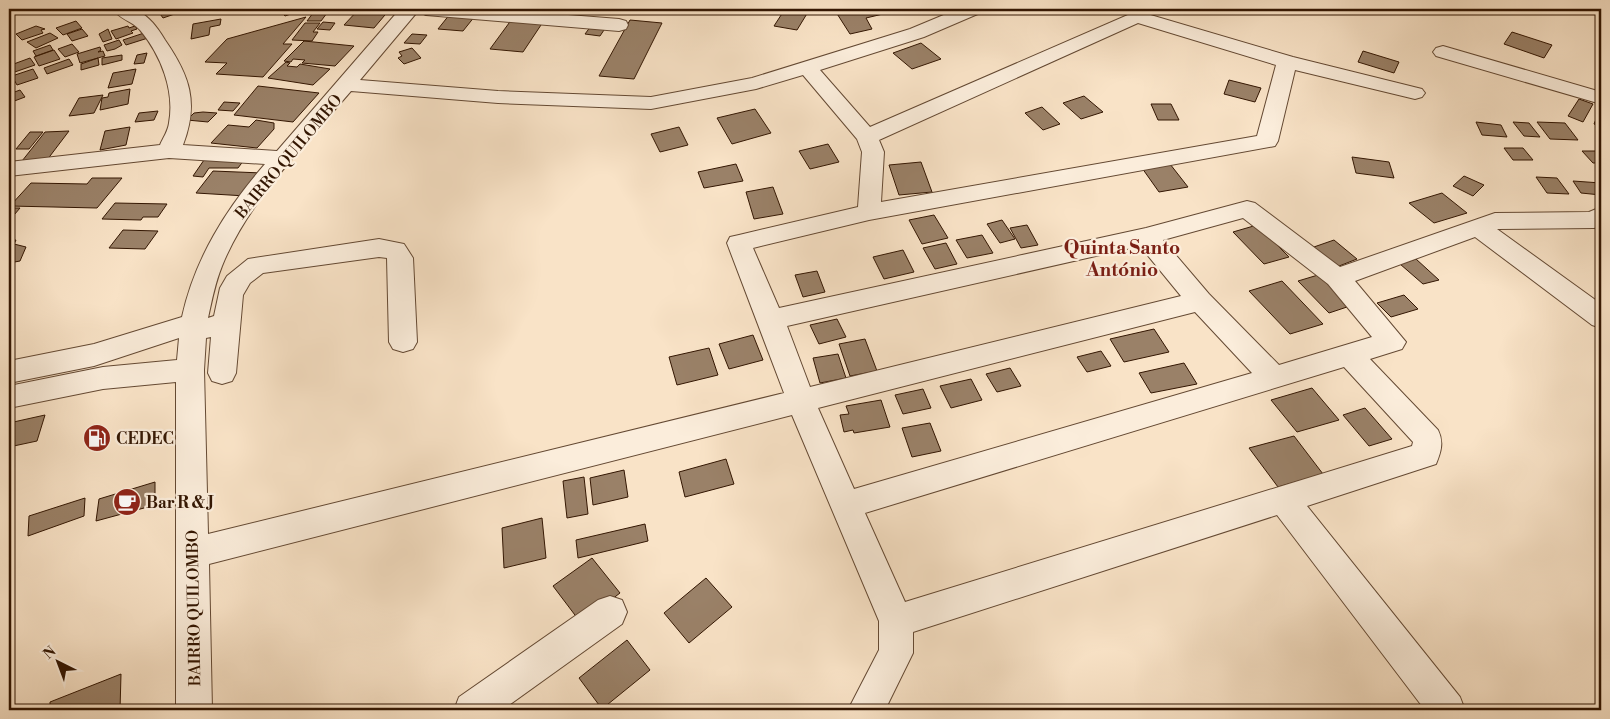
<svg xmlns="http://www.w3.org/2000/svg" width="1610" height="719" viewBox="0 0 1610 719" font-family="'Libre Bodoni',serif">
<rect width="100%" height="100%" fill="#f9e3c7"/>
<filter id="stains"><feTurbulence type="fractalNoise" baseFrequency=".004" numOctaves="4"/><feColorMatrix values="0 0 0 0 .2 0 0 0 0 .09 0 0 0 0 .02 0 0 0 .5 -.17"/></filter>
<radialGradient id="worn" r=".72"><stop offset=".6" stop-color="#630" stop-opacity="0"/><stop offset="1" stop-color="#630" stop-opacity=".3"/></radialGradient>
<path fill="#9a8168" stroke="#331602" d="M166 9H189L163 18 158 11Z
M278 9H300L302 10 285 16Z
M359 9H390L374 28 344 25Z
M556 9H588L585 14 555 11Z
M612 9H641L639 12Z
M785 9 808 12 797 30 774 26Z
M834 9H904L866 18 872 29 850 34Z
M313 13H327L321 21H307Z
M450 14 475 16 463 31 438 29Z
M306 17 283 44H292L263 77 216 74 227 63 205 62 227 39Z
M221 19 220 25 210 27 209 35 191 39 193 24Z
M512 19 543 22 523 52 490 49Z
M630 20 662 23 634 79 599 76Z
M76 21 82 28 63 35 56 28Z
M323 22 335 23 330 30 317 29Z
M305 23H320L313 32H318L312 41 292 40Z
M36 26 45 29 41 30 43 33 22 40 16 34Z
M128 26 129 28 135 26 137 29 131 31 133 33 116 39 111 31Z
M591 26 606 27 600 36 585 34Z
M82 29 88 36 72 41 67 34Z
M108 29 112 39 103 42 99 34Z
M1512 32 1552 45 1544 58 1504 44Z
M50 33 58 38 36 48 27 42Z
M144 33 148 38 126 45 123 40Z
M412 34 427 35 420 44 404 43Z
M119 40 122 45 115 49 107 51 104 45Z
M304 41 354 46 335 66 302 63 305 60 293 59 291 62 284 61Z
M921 43 941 59 912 69 893 53Z
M72 44 79 52 65 57 58 49Z
M50 45 53 50 36 56 33 51Z
M100 47 101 50 98 52 103 51 105 56 80 63 77 54Z
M412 48 421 58 404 64 398 58 402 56 399 52Z
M54 50 60 59 39 66 34 57Z
M1363 51 1399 62 1394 73 1358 62Z
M147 53 144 63 134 64 137 55Z
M122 55V60L102 65V58Z
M30 58 35 65 9 74V63L11 65Z
M98 58 99 65 81 70V64Z
M69 59 73 65 47 74 44 68Z
M286 62 290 63 287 66 297 67 300 64 330 69 313 85 268 78Z
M33 69 38 78 17 85 12 76Z
M136 69 132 84 108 88 113 73Z
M1229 80 1261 88 1255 102 1224 94Z
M258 86 319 93 293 122 234 115Z
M130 89 128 104 100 110 102 98 108 97 109 93Z
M20 90 25 97 9 103V94Z
M103 95 94 113 69 116 79 98Z
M1084 96 1103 112 1081 119 1063 103Z
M1579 99 1593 104 1583 122 1568 116Z
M224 102 240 103 233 111 218 110Z
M1151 104H1171L1179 120H1158Z
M1042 107 1060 124 1043 130 1025 113Z
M755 109 771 133 732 144 717 118Z
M158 111 154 120 135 122 139 113Z
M203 112 217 113 208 122 187 120 194 113Z
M1599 112H1601V127L1594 124Z
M256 120 274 123V129L257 148 211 143 228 125 249 127Z
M1476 122 1501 125 1507 137 1482 135Z
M1513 122 1529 123 1540 137 1524 136Z
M1537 122 1565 123 1578 140 1550 139Z
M130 127 126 145 100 150 105 131Z
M679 127 688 145 660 152 651 134Z
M69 131 47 160 22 161 45 132Z
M30 132H43L29 149H16Z
M828 144 839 162 810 169 799 151Z
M1504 148H1523L1533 160H1513Z
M1582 151H1601V163H1593Z
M1352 157 1389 162 1394 178 1356 173Z
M204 160H244L238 168H209L203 177 193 176Z
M921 162 932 192 899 195 889 165Z
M736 164 743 181 704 188 698 172Z
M1170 164 1188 187 1159 192 1142 168Z
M213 171 262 173 246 196 196 193Z
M1464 176 1484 185 1473 196 1453 186Z
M1536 177 1557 178 1569 194 1547 193Z
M92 178H122L97 208 10 206 31 183 87 184Z
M1573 181 1601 183V195L1581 193Z
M773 187 783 214 754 219 746 192Z
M1442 193 1467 213 1434 223 1409 203Z
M115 203 167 204 158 217H143L141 220 102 219Z
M9 208H20L9 221Z
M934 215 948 238 922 244 909 220Z
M1002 220 1015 239 1000 243 987 224Z
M1027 225 1038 245 1021 248 1010 228Z
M1257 225 1289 257 1264 264 1233 232Z
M123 230 158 231 145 249 109 248Z
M982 235 993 253 967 258 956 240Z
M9 240H16L14 244 26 247 20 261 9 263Z
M1334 240 1357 259 1334 268 1311 248Z
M946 243 957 264 935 269 923 248Z
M903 250 914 272 884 279 873 257Z
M1416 259 1439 280 1423 284 1400 264Z
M817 271 825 292 803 297 795 275Z
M1318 275 1350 306 1329 313 1298 281Z
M1282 281 1323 324 1290 334 1249 291Z
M1404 295 1418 309 1391 317 1377 303Z
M837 319 846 337 819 344 810 325Z
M1154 329 1169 352 1124 362 1110 339Z
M753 335 763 360 729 369 719 344Z
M865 339 877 371 850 376 839 344Z
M709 348 718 375 677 385 669 357Z
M1101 351 1111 366 1087 372 1077 357Z
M838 354 846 378 820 383 813 358Z
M1184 363 1197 384 1151 393 1139 373Z
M1010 368 1021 386 997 392 986 374Z
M971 379 982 400 951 408 940 386Z
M1312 388 1339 420 1297 432 1271 400Z
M923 389 931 408 903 414 895 395Z
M881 400 890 427 854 433 853 430 844 432 840 415 849 414 846 406Z
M1365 408 1392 439 1369 446 1343 415Z
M45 415 37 441 9 447V423Z
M930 423 941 451 912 457 902 428Z
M1294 436 1323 474 1278 487 1249 448Z
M726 459 734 484 685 497 679 472Z
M624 470 628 497 593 505 590 478Z
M584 477 588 514 567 518 563 481Z
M155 482V505L96 521 99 499Z
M85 498 84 516 28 536 29 516Z
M542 518 546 558 504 568 502 528Z
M645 524 648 541 578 558 576 540Z
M592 558 620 593 581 623 553 586Z
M706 578 732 607 689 643 664 613Z
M627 640 650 670 602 709 579 678Z
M121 674 120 710H50V702Z"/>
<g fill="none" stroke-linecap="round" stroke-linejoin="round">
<g stroke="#644933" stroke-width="2">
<path id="minor" d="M113 9C120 9 130 7 136 10 150 17 157 27 165 40 190 76 199 103 183 145L277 151 400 9H491L619 19 626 21 628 25 626 29 619 31 426 15 418 11 360 80 498 91 651 97 752 78 910 29 958 9H982L980 13 924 37 820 70 870 127 1137 11 1293 57 1422 89 1425 93 1422 97 1415 99 1295 70 1278 141 1275 146 869 220 753 248 779 308 1146 228 1247 201 1255 203 1340 267 1495 213 1589 212 1601 207V226L1594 228 1497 229 1601 304V328L1592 325 1475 237 1355 281 1406 342 1402 349 1370 359 1438 430C1444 442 1441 452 1436 464L1307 506 1460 697 1465 710H1425L1277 515 913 632V653L885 710H848L879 650V621L792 415 209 564 212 710H176V382L103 389 9 408V386L103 367 177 360 179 338 94 366 9 383V361L94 344 182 317C195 258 226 209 265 164L169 158 9 176V162L160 145C163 138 168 131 169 123 175 91 161 55 140 30 132 21 119 19 113 9ZM1138 23 1276 65 1257 136 881 202 884 152 879 140ZM803 75 857 139 862 152 858 207 739 235 730 237 727 243 784 393 208 534 204 370 206 338 211 337 208 373 212 381 222 384 232 381 236 373 243 295 250 283 263 273 379 257 387 258 389 342 393 349 403 352 413 349 417 342 413 258 404 244 379 239 248 259 227 276 220 288 214 316 208 318C212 300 215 283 222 266 248 201 306 144 351 91L498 103 651 109 756 89ZM1243 218 1328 284 1372 337 1279 365 1209 294 1163 240ZM1140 246 1181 296 810 387 787 326ZM1195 312 1252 373 854 489 818 408ZM1344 367 1413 442 1412 446 905 602 865 513Z
M1443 46 1601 92V104L1436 56 1433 52 1436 48Z
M610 596 622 600 627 612 622 624 502 710H454L459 697 598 600Z"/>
</g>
<use href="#minor" fill="#fbeddb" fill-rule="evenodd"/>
</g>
<defs>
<g id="fuel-disc" transform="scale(1.4375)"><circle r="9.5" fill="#8f2418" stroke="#fbeddb"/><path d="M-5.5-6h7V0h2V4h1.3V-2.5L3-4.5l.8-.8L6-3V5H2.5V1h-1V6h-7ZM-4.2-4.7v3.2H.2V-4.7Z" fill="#fff"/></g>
<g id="cafe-disc" transform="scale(1.4375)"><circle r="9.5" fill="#8f2418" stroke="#fbeddb"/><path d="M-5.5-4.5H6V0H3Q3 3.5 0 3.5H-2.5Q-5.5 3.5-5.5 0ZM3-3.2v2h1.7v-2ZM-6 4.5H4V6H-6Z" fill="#fff"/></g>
</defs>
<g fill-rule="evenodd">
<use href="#fuel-disc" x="97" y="438"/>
<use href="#cafe-disc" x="127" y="502"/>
</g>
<g text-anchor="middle" stroke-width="4.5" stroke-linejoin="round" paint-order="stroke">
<g font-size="16" fill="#331602" stroke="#fbeddb">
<text transform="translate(288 156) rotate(-50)" y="6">BAIRRO QUILOMBO</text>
<text transform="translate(193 608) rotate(-91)" y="6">BAIRRO QUILOMBO</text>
</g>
<g font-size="16" font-weight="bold" fill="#331602" stroke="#fbeddb" text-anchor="start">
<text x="116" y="444">CEDEC</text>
<text x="146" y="508">Bar R &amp; J</text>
</g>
<g font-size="19" font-weight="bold" fill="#7a1f14" stroke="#fbeddb">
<text x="1122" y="254">Quinta Santo<tspan x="1122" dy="22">António</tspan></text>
</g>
</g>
<rect width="1610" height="719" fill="none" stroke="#f9e3c7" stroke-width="30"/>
<rect x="10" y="10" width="1590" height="699" fill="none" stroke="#331602" stroke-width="2.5"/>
<rect x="15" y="15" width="1580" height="689" fill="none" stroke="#331602"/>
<g transform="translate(58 662) rotate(318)" stroke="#fbeddb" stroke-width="4" paint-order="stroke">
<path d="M0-4L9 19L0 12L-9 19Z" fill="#331602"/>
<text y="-8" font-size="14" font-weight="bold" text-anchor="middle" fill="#331602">N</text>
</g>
<rect width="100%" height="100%" filter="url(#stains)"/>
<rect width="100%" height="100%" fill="url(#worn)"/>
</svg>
